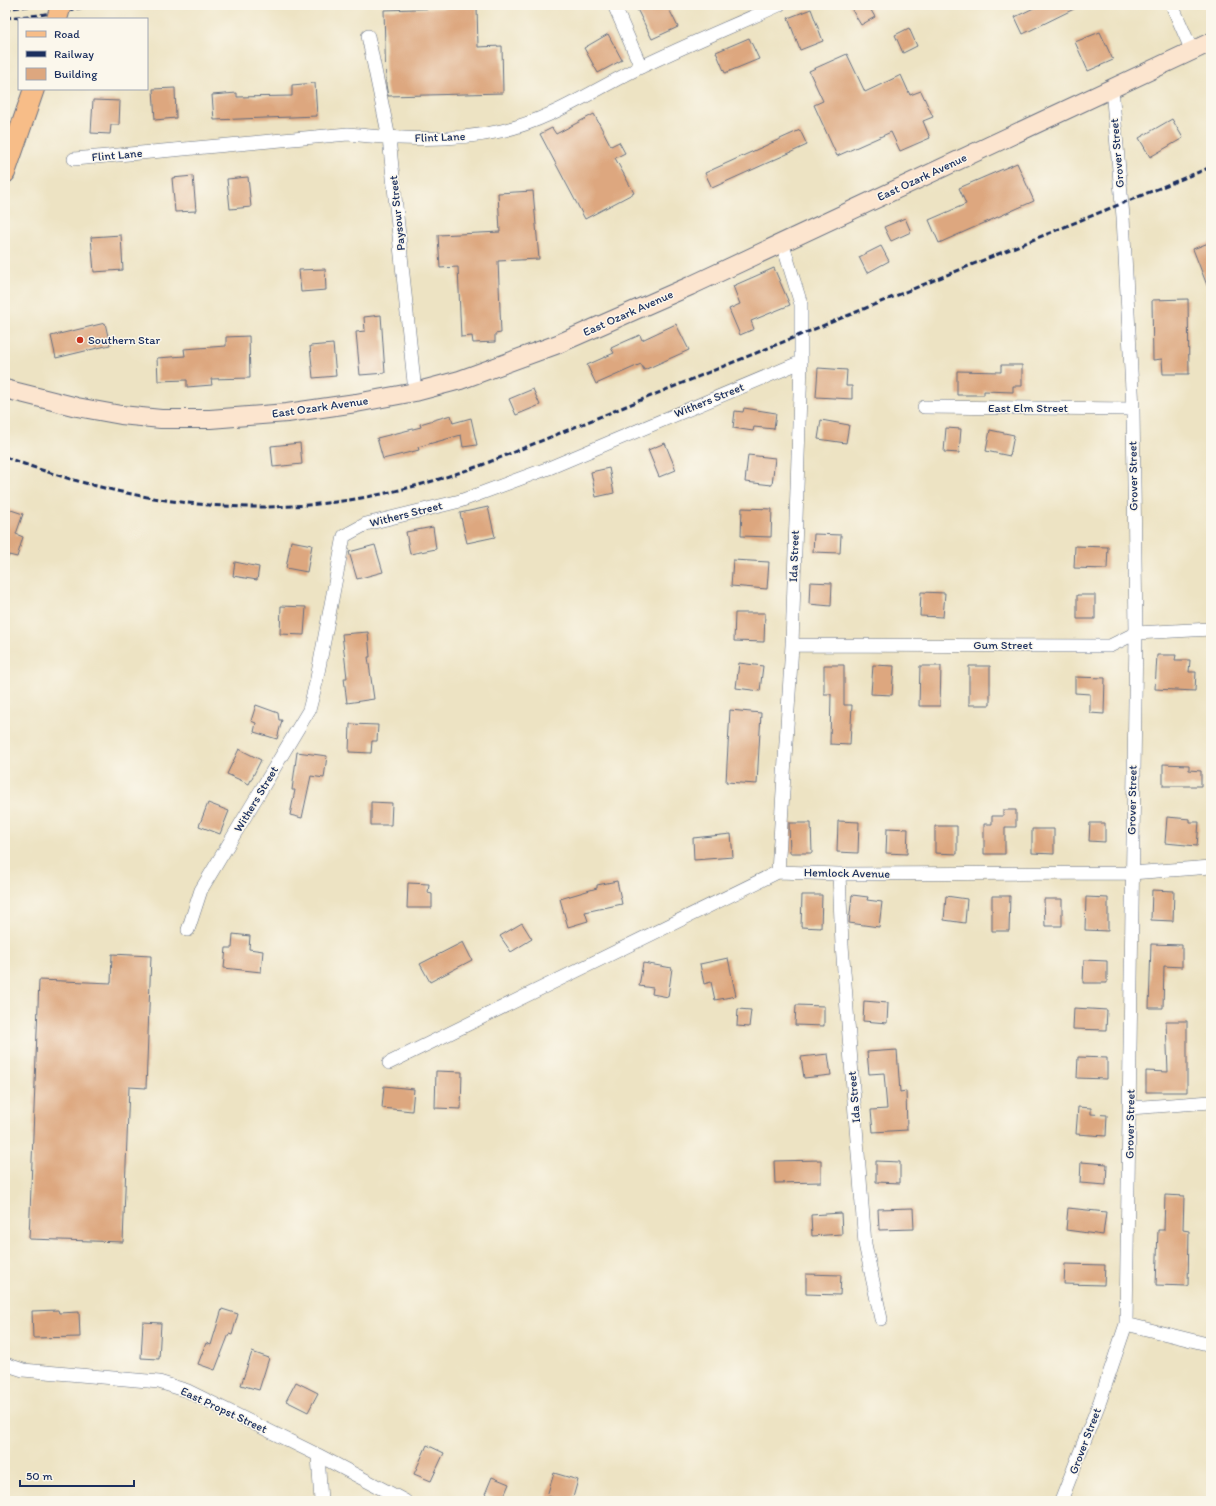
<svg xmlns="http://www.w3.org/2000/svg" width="1216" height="1506" viewBox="0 0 1216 1506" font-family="Itim,sans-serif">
<rect width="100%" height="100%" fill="#fbf7ec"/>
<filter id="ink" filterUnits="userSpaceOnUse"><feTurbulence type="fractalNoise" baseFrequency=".025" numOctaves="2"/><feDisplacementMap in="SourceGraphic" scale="8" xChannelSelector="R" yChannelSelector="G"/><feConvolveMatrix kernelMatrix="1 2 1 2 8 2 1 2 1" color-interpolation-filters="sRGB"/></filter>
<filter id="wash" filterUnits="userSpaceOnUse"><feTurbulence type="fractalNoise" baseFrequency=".012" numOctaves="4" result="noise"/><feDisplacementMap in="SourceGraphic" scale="16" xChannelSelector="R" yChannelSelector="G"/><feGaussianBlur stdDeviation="0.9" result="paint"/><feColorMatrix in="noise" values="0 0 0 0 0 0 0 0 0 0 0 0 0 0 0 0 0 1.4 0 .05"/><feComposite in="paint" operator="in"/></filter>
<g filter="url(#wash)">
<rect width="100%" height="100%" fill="#ede3c3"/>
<g id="blocks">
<path fill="#dda77f" d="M635 5H667L678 27 652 39Z
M849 5H868L875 17 861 25Z
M1040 5H1082L1023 34 1015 17Z
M477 7 478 47 502 46 503 93 388 96 386 85 384 10Z
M811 9 823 41 800 50 788 18Z
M909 28 917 46 903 53 895 35Z
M1100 32 1113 60 1088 71 1075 42Z
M608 34 622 60 598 73 584 48Z
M749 38 759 59 725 73 716 52Z
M847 54 865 92 901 75 910 95 921 91 933 117 923 121 930 138 900 151 891 132 837 156 814 105 823 101 809 71Z
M315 83 317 116 214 120 212 95 237 93V97L292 96V85Z
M175 88 176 118 155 120 153 89Z
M93 100 120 101 119 125H111L110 134 91 133Z
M594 114 611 146 619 142 625 153 615 158 634 193 585 219 540 134 552 128 556 134Z
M1172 119 1183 138 1150 157 1139 138Z
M800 130 807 145 712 188 705 173Z
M1017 163 1034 201 939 243 929 220 966 204 959 188Z
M193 176 196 211 175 212 172 178Z
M248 177 251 207 230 209 227 179Z
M533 191 539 259 498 261 501 333 495 334V342L473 343 472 336 461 337 458 267 440 268 438 235 500 232 498 193Z
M905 218 911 232 891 241 884 227Z
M121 235 123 270 94 272 91 237Z
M1211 242V292L1210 293 1193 249Z
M881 246 889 261 867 273 859 257Z
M774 268 790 305 751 321 754 329 740 335 729 309 740 304 733 286Z
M325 269 326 290 301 292 299 270Z
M1188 299 1189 374H1163L1162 359 1153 360 1152 300Z
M381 315 385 373 360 375 356 332 365 331 364 317Z
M105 323 110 345 56 358 51 336Z
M676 324 689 350 644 370 641 364 596 384 587 365 614 353 611 348 624 342 640 335 642 340Z
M249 336 250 378 211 379 212 385 187 387V380L158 381 157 358 185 356 184 349 226 346V337Z
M333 344 336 376 313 378 310 346Z
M1001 365H1022V386H1013V392L984 391V395H957V371L1001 372Z
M818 368 847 370 846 386H852V399L816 397Z
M533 389 540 405 516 415 509 399Z
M744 408 776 413 774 429 754 427 753 431 733 428 735 411 743 412Z
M451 415 453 423 471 418 477 445 463 447 461 435 418 447 419 450 383 459 377 438 421 427 420 424Z
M821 420 849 425 846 443 818 439Z
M946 428 961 429 959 453 944 452Z
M990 430 1014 435 1010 456 986 451Z
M300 443 302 464 273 467 271 446Z
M665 443 676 470 659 477 648 450Z
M748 455 775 458 772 485 745 482Z
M609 468 614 493 596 497 591 472Z
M488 507 495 537 467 543 460 513Z
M5 508 23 514 16 534 23 537 17 557 9 555 7 560H5Z
M742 508 772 509 771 537 741 536Z
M433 527 436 549 410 554 406 532Z
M814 534 841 535 840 553 813 552Z
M291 541 312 545 307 572 286 568Z
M375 545 383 572 357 579 349 552Z
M1075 546 1108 547 1107 569 1074 568Z
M733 560 769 562 767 589 731 586Z
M235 562 259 567 257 580 233 576Z
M810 582 832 583 831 606 809 604Z
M921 592 945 593 943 617 920 616Z
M1077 595H1095V619H1077Z
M281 606 306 607 304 635 280 634Z
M735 613H765L764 642 734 641Z
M368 632 370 657H368L374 699 347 703 344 678H347L342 634Z
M1157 655H1176L1175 660H1190L1189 672H1196L1195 691 1155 689Z
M739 663 763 666 760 691 736 688Z
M824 665H844V705H852L850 745 830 744 831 694H824Z
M873 665 894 666 892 695 871 694Z
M920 666H941L940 706H919Z
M969 666H990V705H969Z
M1075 677 1105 678 1104 714 1090 713V694L1075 693Z
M256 705 278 713 279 720H282L277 739 254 732 256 723 251 721Z
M730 710 761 713 757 784 726 782Z
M350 724 378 725 377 741H372L371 753 349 752Z
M239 749 261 760 249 784 227 774Z
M297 752 327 756 324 778 311 776 302 818 290 815 295 790H292Z
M1163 764 1189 765V770L1201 771V786H1163Z
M371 802 392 803 391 825H371Z
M208 803 229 811 220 834 199 826Z
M1003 810H1016V827H1005V854H984V824H992V816H1003Z
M1167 817 1190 819V822H1199L1197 846 1165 843Z
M838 821 859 822 858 853 837 852Z
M789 823H811L812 853H790Z
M1090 823H1105V842L1089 841Z
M935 826H957V854L935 853Z
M887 828 908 829 907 854 886 853Z
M1032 829H1054V854L1032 853Z
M731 834 733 857 694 860 693 838Z
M617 881 622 904 585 912 588 921 568 927 560 899 597 888V885Z
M408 883 429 884 428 893 432 894V908H407Z
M1152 890 1174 891 1173 921 1151 920Z
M802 895H822L821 928 801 927Z
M852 895 868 897 867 900 882 902 879 927 849 923Z
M946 896 967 899 965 923 944 920Z
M992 896H1010L1009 931H992Z
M1086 897 1108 898V931L1085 930Z
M1044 899H1062V926H1045Z
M522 923 532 939 511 952 500 936Z
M233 934 250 936 249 949 263 951 261 972 224 968 226 948H232Z
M463 942 472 960 430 982 420 964Z
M1151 944 1182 945V967L1164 966 1163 1008H1149Z
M112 954 151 956 146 1088 129 1087 123 1242 29 1239 39 980 111 983Z
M728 958 736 996 715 1000 711 982 704 984 700 964Z
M1084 960 1107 961V983H1083Z
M643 963 672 968 668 997 652 994 653 988 639 986Z
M864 1001 888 1003 887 1023 863 1021Z
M796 1005 824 1006V1026L795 1025Z
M1074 1008 1107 1010 1106 1030 1073 1029Z
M738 1009 751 1010 749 1027 737 1026Z
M1166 1021H1187V1092H1146V1071L1168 1072Z
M897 1050 900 1092 906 1091 907 1130 873 1132 871 1110 887 1109 884 1073 869 1074 867 1052Z
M828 1054 831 1075 804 1078 801 1057Z
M1078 1057 1107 1058V1079L1077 1078Z
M436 1071 462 1072 461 1109 435 1108Z
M384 1086 414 1089 412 1111 382 1108Z
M1078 1107 1091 1108V1114L1107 1115 1106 1136 1076 1134Z
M821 1160V1182L775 1183 774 1161Z
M876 1161 900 1162V1183L876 1182Z
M1081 1162 1107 1164 1106 1185 1080 1183Z
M1165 1195 1184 1196 1183 1230 1189 1231 1188 1286 1156 1285 1158 1230H1164Z
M913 1208 914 1229 879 1230 878 1209Z
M1068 1208 1106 1212 1103 1235 1066 1230Z
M841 1213 842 1234 812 1236 811 1215Z
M1065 1264 1105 1265 1104 1285 1064 1284Z
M806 1274 841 1275 840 1295 806 1294Z
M222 1309 238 1314 232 1335 229 1334 215 1370 198 1364 206 1343 211 1345Z
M58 1310 59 1313 79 1312 80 1337 33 1338 32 1311Z
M143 1322 161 1323 159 1359 141 1358Z
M252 1352 269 1358 259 1390 241 1385Z
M296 1382 318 1393 308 1412 286 1401Z
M427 1445 444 1453 431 1481 414 1474Z
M554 1473 578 1480 572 1501H565L547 1496Z
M492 1477 509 1484 502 1501 485 1494Z"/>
</g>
</g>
<g filter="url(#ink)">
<use href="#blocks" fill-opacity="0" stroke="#646e81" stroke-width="1"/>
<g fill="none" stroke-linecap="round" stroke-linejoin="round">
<g stroke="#646e81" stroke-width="14">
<path id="minor" d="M614 5 641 67
M1172 5 1192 51
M368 36 389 138 415 392
M74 159 348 134C399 139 451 142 501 131 551 120 595 89 641 67 686 45 733 26 779 5
M924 407 1133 409
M792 645 1110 646 1136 633 1211 629
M778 872 792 645 801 362V304L782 242
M839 874 842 945 865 1244 881 1319
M188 930 201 890 309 710 316 683 344 536 366 524 460 501 549 468 801 362
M389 1063 778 872 839 874 1131 873 1211 867
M1130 1108 1211 1102
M1126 1324 1211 1345
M5 1364 23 1370 159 1382 188 1391 318 1455 405 1501
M318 1455 321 1501
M1061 1501 1100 1401 1126 1324 1136 633 1133 409 1123 217 1112 88"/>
</g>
<g stroke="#646e81" stroke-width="20">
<path id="secondary" d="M5 389 77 407 121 415 161 419H210L287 413 356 403 415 392 460 380 558 344 690 286 1211 42"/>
</g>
<g stroke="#646e81" stroke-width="22">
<path id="primary" d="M5 173 34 89"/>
</g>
<use href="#minor" stroke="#fff" stroke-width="13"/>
<use href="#secondary" stroke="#fce5cf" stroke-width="18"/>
<use href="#primary" stroke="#f7bd88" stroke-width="20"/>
<path stroke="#1b2f5e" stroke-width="3" stroke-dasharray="6 3" stroke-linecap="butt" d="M5 9 36 5
M5 18 40 15 96 5
M5 457C129 504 255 522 386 493 419 486 450 476 482 465L1211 167"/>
<g stroke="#646e81" stroke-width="22" stroke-linecap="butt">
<path id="primary-bridge" d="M57 19 61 5"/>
</g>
<use href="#primary-bridge" stroke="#f7bd88" stroke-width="20"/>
</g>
</g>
<circle fill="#c8321e" stroke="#fbf7ec" stroke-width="1.5" cx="80" cy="340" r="4"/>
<g text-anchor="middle" stroke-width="3" stroke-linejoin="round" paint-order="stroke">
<g font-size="12" fill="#1b2f5e" stroke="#fbf7ec">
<text transform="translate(440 137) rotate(-2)" y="4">Flint Lane</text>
<text transform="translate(1117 153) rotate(-95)" y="4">Grover Street</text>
<text transform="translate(117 155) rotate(-5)" y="4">Flint Lane</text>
<text transform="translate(922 177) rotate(-25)" y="4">East Ozark Avenue</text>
<text transform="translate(397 213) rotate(-96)" y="4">Paysour Street</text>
<text transform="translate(628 313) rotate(-24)" y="4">East Ozark Avenue</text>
<text transform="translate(709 400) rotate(-22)" y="4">Withers Street</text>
<text transform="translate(320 407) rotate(-8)" y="4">East Ozark Avenue</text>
<text x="1028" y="412">East Elm Street</text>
<text transform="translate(1133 476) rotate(-91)" y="4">Grover Street</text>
<text transform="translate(406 514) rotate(-14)" y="4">Withers Street</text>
<text transform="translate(794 556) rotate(-88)" y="4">Ida Street</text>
<text x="1003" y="649">Gum Street</text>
<text transform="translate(256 799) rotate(-59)" y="4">Withers Street</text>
<text transform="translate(1132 800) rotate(-89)" y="4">Grover Street</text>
<text transform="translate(847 873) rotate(1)" y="4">Hemlock Avenue</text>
<text transform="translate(854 1097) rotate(-95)" y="4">Ida Street</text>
<text transform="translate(1130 1124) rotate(-89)" y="4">Grover Street</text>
<text transform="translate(224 1410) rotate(25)" y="4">East Propst Street</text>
<text transform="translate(1085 1441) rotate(-69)" y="4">Grover Street</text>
</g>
<g font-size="12" fill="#1b2f5e" stroke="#fbf7ec" text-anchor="start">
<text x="88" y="344">Southern Star</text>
</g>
</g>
<rect width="1216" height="1506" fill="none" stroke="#fbf7ec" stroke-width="20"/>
<rect x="18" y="18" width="130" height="72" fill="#fbf7ec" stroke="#a1a7b3"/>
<rect x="26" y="31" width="20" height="6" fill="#f7bd88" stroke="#a1a7b3"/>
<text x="54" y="38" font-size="12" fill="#1b2f5e">Road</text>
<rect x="26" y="51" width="20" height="6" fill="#1b2f5e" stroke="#a1a7b3"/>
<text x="54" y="58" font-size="12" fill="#1b2f5e">Railway</text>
<rect x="26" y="68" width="20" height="12" fill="#dda77f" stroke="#a1a7b3"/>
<text x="54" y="78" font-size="12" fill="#1b2f5e">Building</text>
<path d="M20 1480v6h114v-6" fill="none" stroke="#1b2f5e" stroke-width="2"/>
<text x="26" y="1480" font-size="12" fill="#1b2f5e" stroke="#fbf7ec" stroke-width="3" paint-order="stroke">50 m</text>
</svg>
